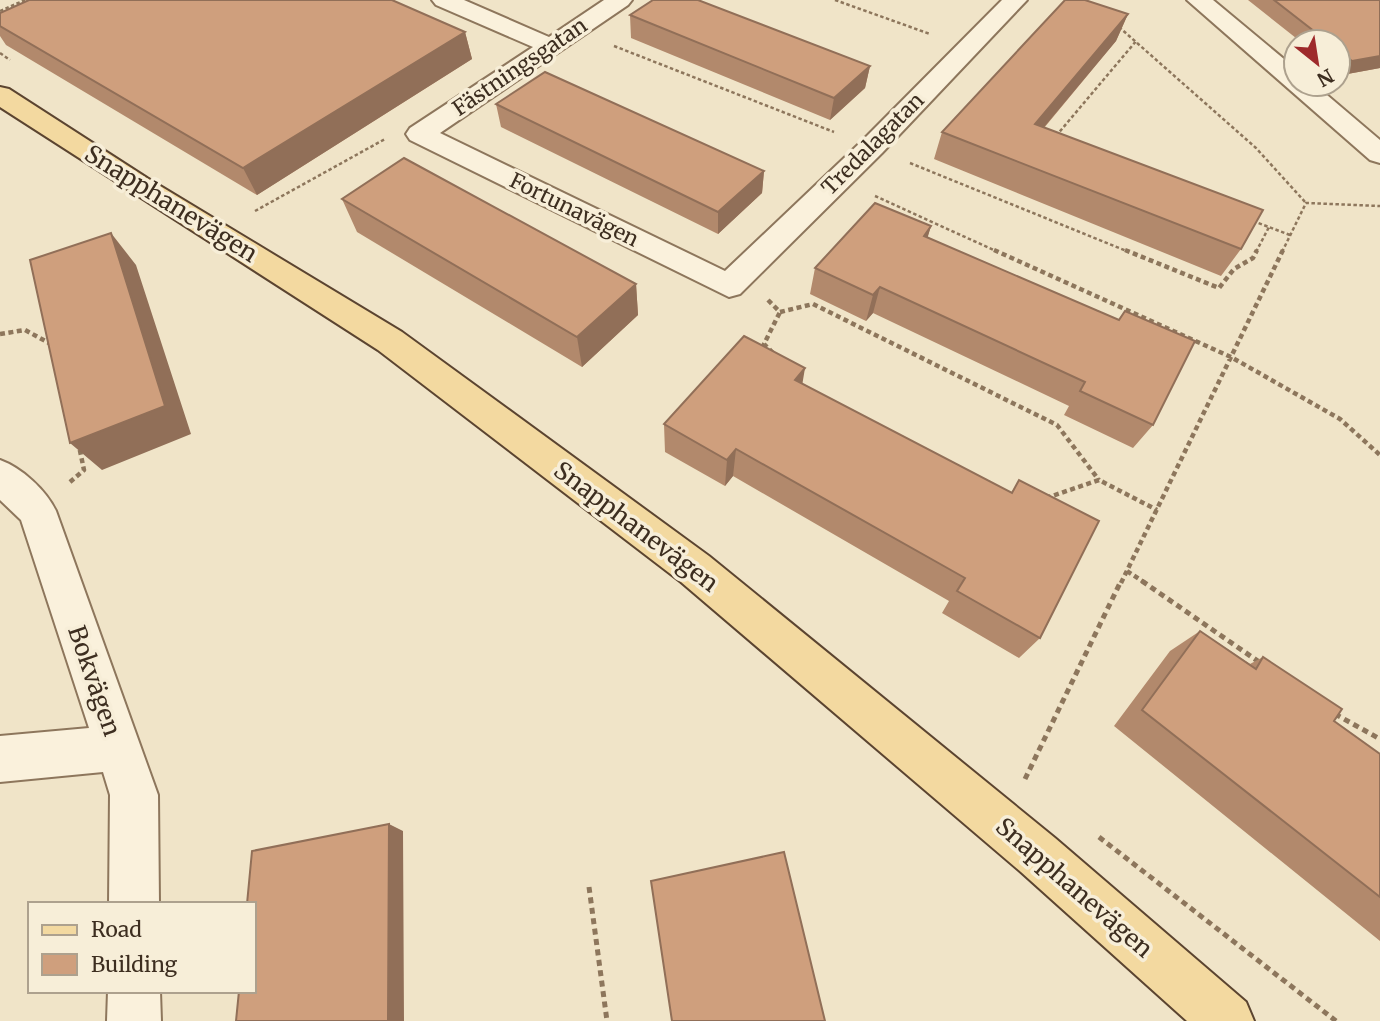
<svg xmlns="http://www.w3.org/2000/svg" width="1380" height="1021" viewBox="0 0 1380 1021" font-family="Merriweather,serif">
<rect width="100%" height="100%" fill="#f0e4c8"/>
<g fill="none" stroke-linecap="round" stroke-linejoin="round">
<g stroke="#8d765c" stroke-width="4">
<path id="minor" d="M432 0H464L549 37 604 0H632L628 5 440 133 725 271 862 141 1002 0H1027L882 153 740 294 729 297 410 140 406 134 410 128 533 47 436 5Z
M1187 0H1213L1296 69V84H1314L1380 140V163L1370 160Z
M0 460C22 468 46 490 56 511L158 795 159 904H109L110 795 103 772 0 782V736L89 728 21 520 0 500Z
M108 991H160L161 1021H107Z"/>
</g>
<g stroke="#5b4430" stroke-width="4">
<path id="major" d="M0 87 9 89 147 178 402 332 709 556 1055 838 1246 1002 1254 1021H1187L1021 872 681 582 378 350 0 107Z"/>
</g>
<path stroke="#8d765c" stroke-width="2.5" stroke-dasharray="3.5 2.5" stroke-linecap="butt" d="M835 0 930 34
M0 11 25 0
M1119 27 1256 148 1306 203
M614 46 834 132
M0 53 10 60
M1056 136 1137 40
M910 163 1129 252
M875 196 998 252
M255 211 385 139
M1253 221 1290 235
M1256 252 1269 227
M1282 252 1306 203 1380 206"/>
<path stroke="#8d765c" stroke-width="4.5" stroke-dasharray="5 3.5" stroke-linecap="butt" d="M994 250 1231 357 1340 419 1380 455
M1125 250 1219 288 1234 269 1253 258 1257 250
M768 300 780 312
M780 312 813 304 1057 425 1099 480
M0 334 25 330 51 344
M773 353 764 344 780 312
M70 482 84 470 79 446
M1046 498 1099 480 1157 510
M1127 571 1145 583
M1121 583 1283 250"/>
<path stroke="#8d765c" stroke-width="5" stroke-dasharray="6 4.5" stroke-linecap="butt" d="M1142 581 1262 664
M1335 714 1380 739
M1025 779 1121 581
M1099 837 1336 1021
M589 887 607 1021"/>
<use href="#minor" fill="#faf1dc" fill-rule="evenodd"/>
<use href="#major" fill="#f3d9a0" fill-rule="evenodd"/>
</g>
<path fill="#b2896c" d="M1248 0H1380V68L1342 75 1338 72V42H1301Z
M0 13 465 32 472 59 257 195 6 45 0 36Z
M1128 14 1116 41 1044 128 1241 249 1221 276 934 159 942 132Z
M630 15 870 66 865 88 830 120 631 38Z
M496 104 764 171 762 193 718 234 501 127Z
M342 199 636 284 638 315 582 367 357 232Z
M931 226 927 238 1118 320 1125 311 1153 425 1133 448 1064 415 1069 406 873 313 866 321 810 294 815 268Z
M802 384 1011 493 1019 480 1040 638 1019 658 942 613 949 601 733 476 725 486 665 452 664 424Z
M1200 631 1250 664 1263 657 1334 721 1380 754V941L1114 726 1170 651Z"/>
<path fill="#916f58" d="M1128 14 1116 41 1024 151 1035 124Z
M465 32 472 59 257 195 243 168Z
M1380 56V68L1342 75 1352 61Z
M870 66 865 88 830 120 834 98Z
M764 171 762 193 718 234V212Z
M931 226 923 253 924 236Z
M111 233 136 265 191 434 102 470 70 443Z
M636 284 638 315 582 367 577 337Z
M880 287 873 313 866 321 873 295Z
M805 368 800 398 795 380Z
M736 449 733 476 725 486 727 460Z
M389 824 403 831 404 1021H388Z"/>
<path fill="#cf9f7d" stroke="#916f58" stroke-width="2" d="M29 0H392L465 32 243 168 0 26V13Z
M653 0H698L870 66 834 98 630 15Z
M1065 0H1085L1128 14 1035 124 1263 210 1241 249 942 132Z
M1274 0H1380V56L1352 61 1338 50V42H1328Z
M545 72 764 171 718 212 496 104Z
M404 158 636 284 577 337 342 199Z
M875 203 931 226 924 236 1119 320 1125 311 1195 341 1153 425 1080 391 1085 382 880 287 873 295 815 268Z
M111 233 165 406 70 443 30 260Z
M744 336 805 368 795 380 1012 493 1019 480 1099 521 1040 638 957 591 965 578 736 449 727 460 664 424Z
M1200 631 1256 669 1263 657 1342 709 1334 721 1380 754V897L1142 710Z
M389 824 388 1021H236L239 991H254V904H247L252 851Z
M784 852 825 1021H672L651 881Z"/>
<g text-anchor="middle" stroke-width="7" stroke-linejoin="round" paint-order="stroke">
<g font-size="21" fill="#3d2e20" stroke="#f7eed8">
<text transform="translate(520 67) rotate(-34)" y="7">Fästningsgatan</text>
<text transform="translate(873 144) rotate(-45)" y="7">Tredalagatan</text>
<text transform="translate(574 210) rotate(26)" y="7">Fortunavägen</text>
</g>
<g font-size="24" fill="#3d2e20" stroke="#f7eed8">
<text transform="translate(171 204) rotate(32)" y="8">Snapphanevägen</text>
<text transform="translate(636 527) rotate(37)" y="8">Snapphanevägen</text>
<text transform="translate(94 681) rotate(71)" y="8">Bokvägen</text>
<text transform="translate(1074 888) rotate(41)" y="8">Snapphanevägen</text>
</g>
</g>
<rect x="28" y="902" width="228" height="91" fill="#f7eed8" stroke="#ada18e" stroke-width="2"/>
<rect x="42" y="925" width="35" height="10" fill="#f3d9a0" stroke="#ada18e" stroke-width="2"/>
<text x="91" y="937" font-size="21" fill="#3d2e20">Road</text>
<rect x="42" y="954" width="35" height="21" fill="#cf9f7d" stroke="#ada18e" stroke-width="2"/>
<text x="91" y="972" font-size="21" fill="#3d2e20">Building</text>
<g transform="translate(1317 63) rotate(150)"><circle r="33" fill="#f7eed8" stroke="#ada18e" stroke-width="2"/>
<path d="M0-5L12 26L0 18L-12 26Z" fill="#9e2a2b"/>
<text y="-10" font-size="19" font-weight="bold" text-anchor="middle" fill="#3d2e20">N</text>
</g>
</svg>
